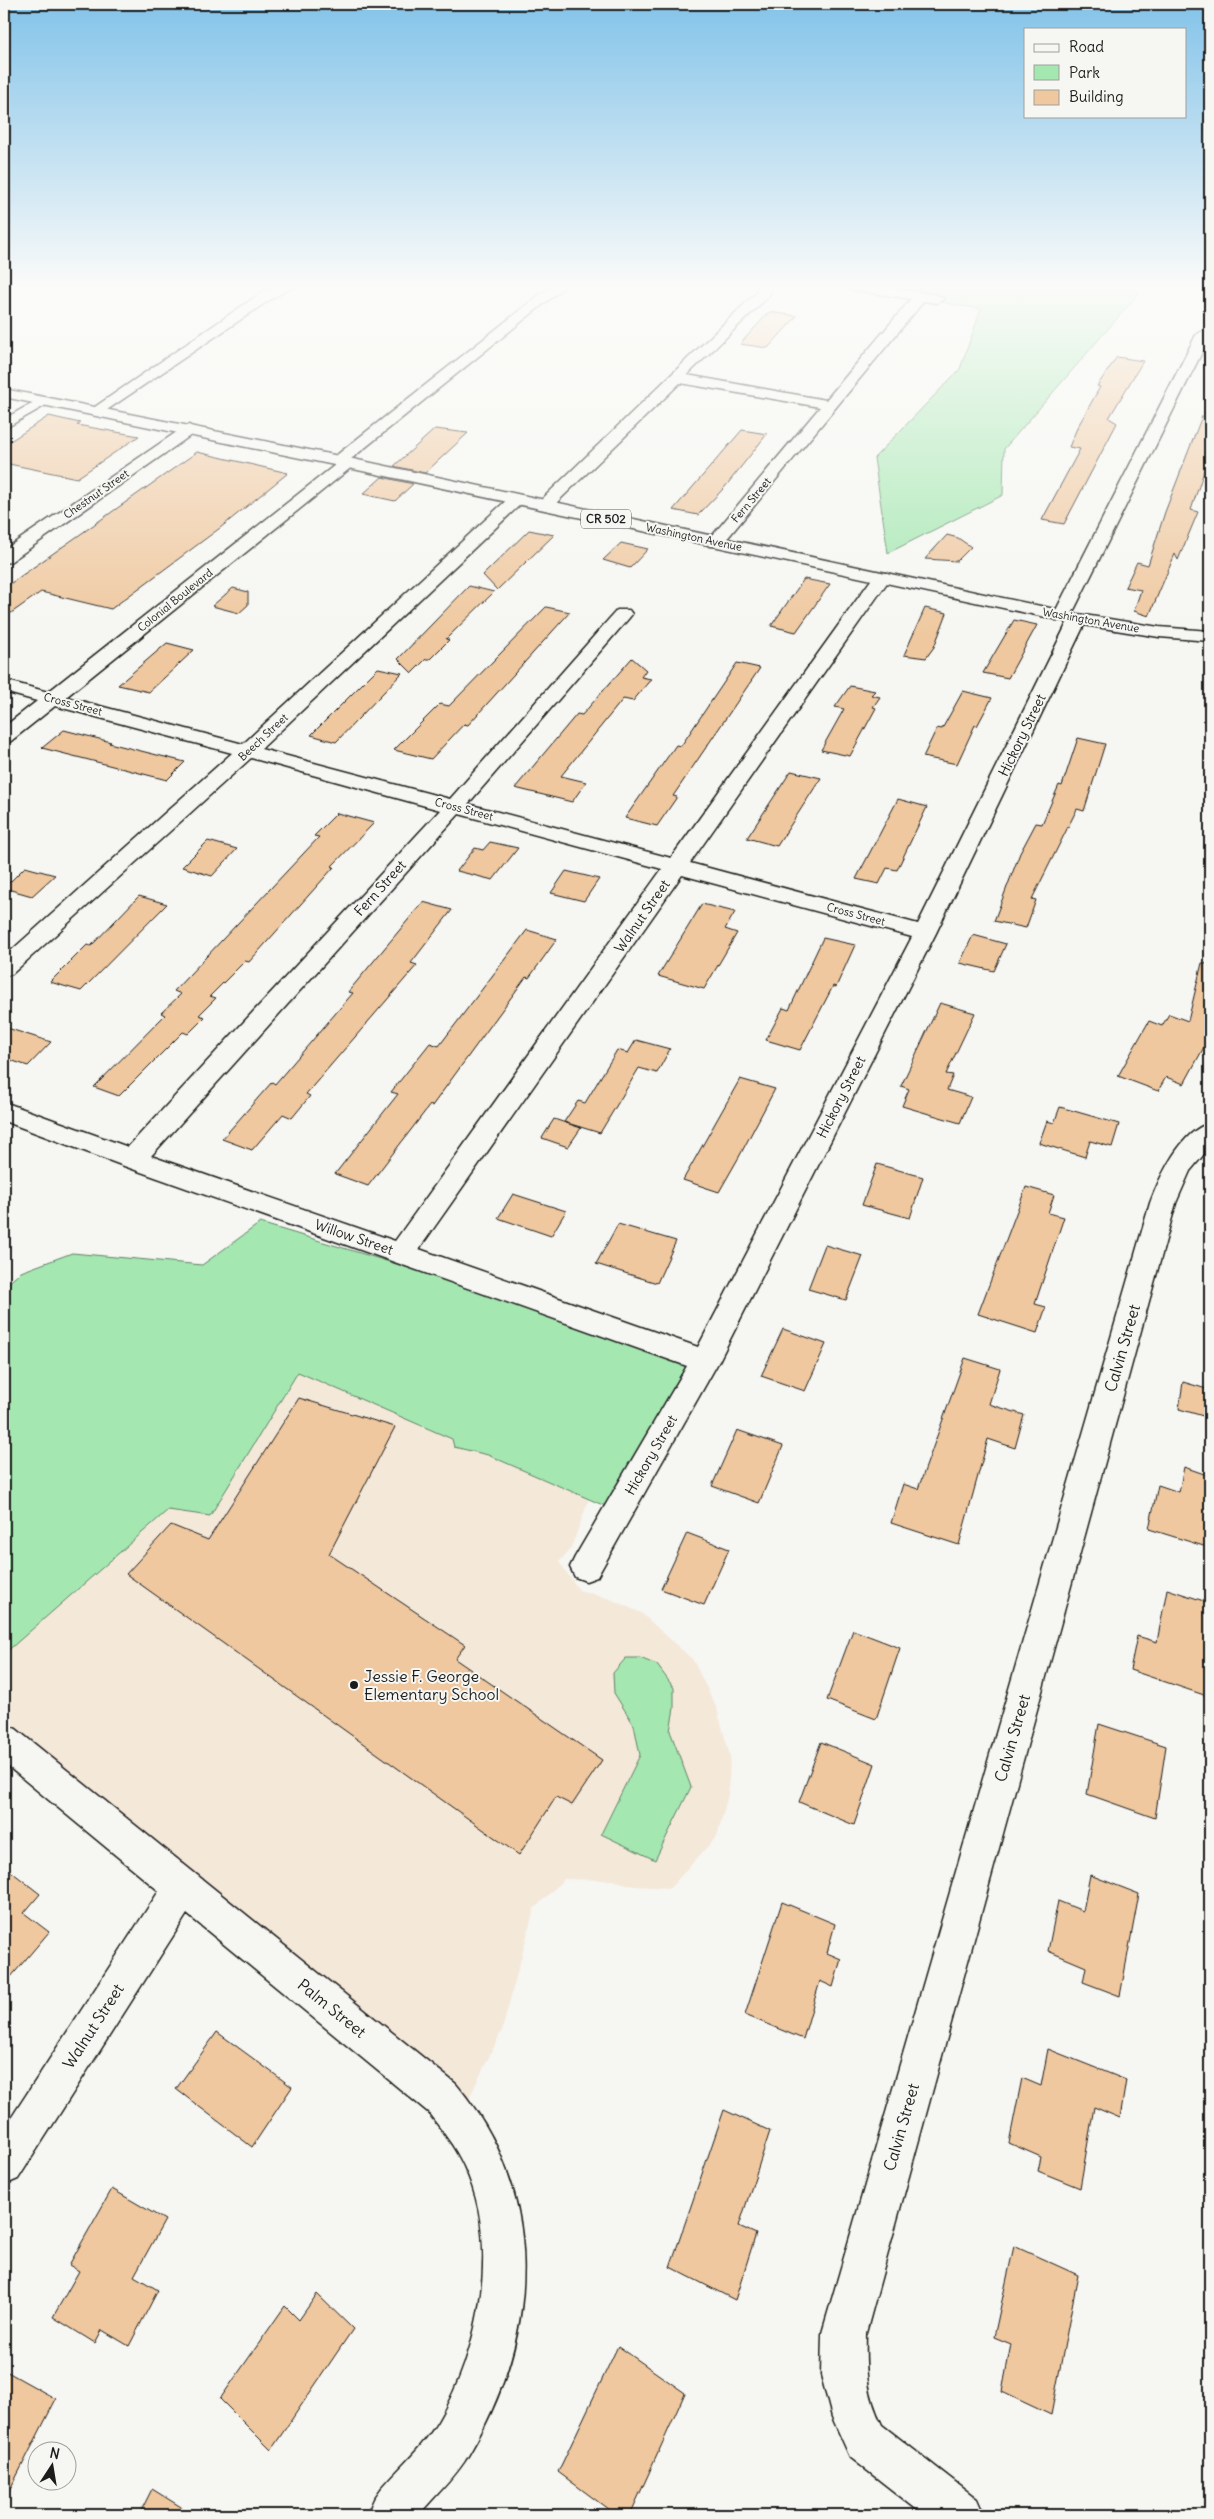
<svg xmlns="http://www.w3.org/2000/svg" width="1214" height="2519" viewBox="0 0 1214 2519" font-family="Delius,sans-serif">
<rect width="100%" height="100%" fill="#f6f6f2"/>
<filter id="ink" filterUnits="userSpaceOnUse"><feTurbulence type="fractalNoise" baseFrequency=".02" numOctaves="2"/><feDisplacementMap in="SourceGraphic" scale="10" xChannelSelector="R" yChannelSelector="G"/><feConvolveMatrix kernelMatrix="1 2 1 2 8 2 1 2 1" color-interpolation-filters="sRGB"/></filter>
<g filter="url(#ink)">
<path fill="#f4e8d9" d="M260 1223 589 1499 571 1548 559 1562 579 1590 610 1599 641 1613 693 1660 717 1709 730 1756 728 1795 717 1836 670 1888 634 1886 613 1880 564 1879 534 1909 502 2030 459 2119 442 2098 4 1741V1287L21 1272 72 1253 202 1265Z"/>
<path fill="#a5e7b1" stroke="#608266" d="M838 285H1124L1139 293 1004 449 1003 495 888 553 874 458 960 369 981 309Z
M260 1223 530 1304 693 1362 628 1516 488 1455 454 1447 452 1439 298 1372 210 1516 168 1510 4 1654V1287L21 1272 72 1253 202 1265Z
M626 1658H640L657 1665 674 1688V1708L670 1731 691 1787 655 1860 601 1834 640 1755 634 1725 614 1693 613 1673Z"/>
<path fill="#efc89f" stroke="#1c1c1c" d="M769 312 797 316 768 348 740 344Z
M1117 357 1143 361 1109 418 1117 423 1064 524 1042 520 1080 449 1069 447 1077 428 1100 387 1097 386Z
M49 416 80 423 77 425 139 436 77 478 4 463V445Z
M1202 416 1210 419V453L1191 510 1198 512 1178 560 1175 554 1149 616 1134 611 1141 590 1125 587 1137 562 1148 565 1165 512Z
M435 429 468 433 425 473 394 466Z
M742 430 767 434 725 487 698 515 673 510Z
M197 452 288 473 220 528 111 609 41 592 4 618V588Z
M382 477 413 484 395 501 363 494Z
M529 530 554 535 497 590 483 575Z
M947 535 958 538 971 547 957 561 925 559Z
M621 543 648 549 630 568 603 560Z
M804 579 830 584 796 632 771 626Z
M469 586 494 592 446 639 449 640 430 659H426L412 673 398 659Z
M233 588 248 592V605L239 613 212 606Z
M546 607 570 612 468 725 464 724 431 759 394 750 440 704 449 706Z
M925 608 947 613 934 647 926 658 904 655Z
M1014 620 1037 625 1008 678 983 673Z
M167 643 194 650 149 692 118 685Z
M632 658 646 670 641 677 651 679 633 701 623 699 561 776 586 782 572 802 515 788 577 714 582 715Z
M737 663 760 668 673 796 677 797 657 826 625 818 676 745 681 746Z
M378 668 402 673 336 742 311 735Z
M850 686 875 691 871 695 880 697 873 707 876 708 850 756 821 750 844 709 835 707Z
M963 691 992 698 977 726 975 725 957 764 923 757 937 728 942 729Z
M64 730 111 742 109 743 185 762 167 780 42 748Z
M1078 738 1105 744 1084 811 1077 809 1032 899 1036 900 1026 928 994 921 1020 853 1036 823 1042 824 1059 785 1062 786Z
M791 771 821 778 777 846 747 838Z
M898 799 927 807 897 870 887 868 879 884 856 879Z
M337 813 374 823 332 866 334 867 249 962 245 961 210 996 216 998 199 1015 205 1017 188 1034 183 1032 119 1096 94 1087 165 1015 161 1013 181 994 174 991 319 837 314 836Z
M208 841 237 849 212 876 182 867Z
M490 842 518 848 493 880 457 871 475 848 483 850Z
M25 867 55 875 32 896 4 888Z
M566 871 599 879 584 901 551 893Z
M139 896 167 904 81 991 50 982 87 945 91 946Z
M423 902 452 910 411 963 417 965 306 1094 310 1096 292 1118 283 1114 252 1150 222 1139 272 1082 275 1084 353 993 348 992Z
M702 904 735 912 725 929 737 933 704 989 658 976Z
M527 930 557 939 529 978 526 977 432 1106 430 1105 368 1186 335 1174 398 1094 391 1092 430 1043 439 1046Z
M973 935 1006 944 994 971 960 963Z
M823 938 855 945 836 987 833 986 800 1050 766 1040 783 1008 789 1010Z
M1202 963 1210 964V1036L1184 1084 1166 1077 1158 1091 1118 1076 1149 1021 1162 1026 1169 1014 1188 1021Z
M940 1003 975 1013 946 1074 953 1075 947 1090 971 1097 960 1123 902 1106 909 1089 901 1086Z
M4 1027 51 1042 28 1066 4 1058Z
M636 1040 670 1049 657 1073 639 1068 600 1133 564 1122 578 1101 585 1103 617 1050 628 1053Z
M740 1079 775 1089 739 1157 719 1192 683 1180Z
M1060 1107 1119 1124 1112 1147 1090 1141 1085 1157 1039 1143 1047 1121 1054 1123Z
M554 1119 581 1128 568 1147 542 1138Z
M877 1164 923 1177 910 1218 862 1205Z
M1026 1187 1054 1195 1048 1213 1064 1217 1035 1304 1046 1307 1037 1333 978 1314Z
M513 1194 566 1211 551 1236 498 1218Z
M618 1224 676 1241 657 1283 596 1264Z
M825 1245 863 1256 846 1300 808 1289Z
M783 1329 826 1344 805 1391 761 1376Z
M965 1358 1000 1369 989 1404 1024 1415 1015 1448 988 1439 959 1545 891 1523 903 1484 918 1489Z
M1183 1382 1210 1390V1418L1179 1409Z
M299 1398 395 1427 329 1554 465 1645 455 1659 602 1760 572 1805 556 1797 519 1855 126 1574 171 1525 208 1540Z
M737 1430 783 1446 759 1503 712 1486Z
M1184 1467 1210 1476V1548L1149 1529 1158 1485 1179 1492Z
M687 1533 729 1549 704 1605 661 1589Z
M1167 1589 1210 1603V1697L1130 1670 1137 1636 1157 1642Z
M853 1630 900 1648 876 1719 827 1700Z
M1099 1724 1166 1746 1155 1818 1087 1794Z
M821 1742 875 1764 854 1825 799 1802Z
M4 1866 40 1894 24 1913 49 1932 4 1985Z
M1090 1875 1139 1894 1120 1996 1083 1982 1086 1967 1048 1951 1058 1901 1083 1911Z
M782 1902 835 1924 827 1953 841 1959 833 1987 820 1981 803 2039 745 2015Z
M217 2032 292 2087 252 2147 176 2089Z
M1048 2049 1126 2080 1120 2118 1094 2107 1080 2188 1038 2171 1041 2157 1009 2143 1022 2078 1041 2086Z
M724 2110 770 2131 739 2226 756 2234 735 2300 670 2267Z
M112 2189 165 2220 134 2276 158 2290 129 2346 102 2330 95 2343 53 2317 79 2271 69 2265Z
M1014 2246 1078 2275 1051 2415 1002 2392 1011 2344 994 2337Z
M317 2294 353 2329 271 2450 220 2399 285 2306 299 2320Z
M618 2346 685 2393 630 2515H616L558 2472Z
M4 2370 56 2399 4 2501Z
M152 2489 194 2515H139Z"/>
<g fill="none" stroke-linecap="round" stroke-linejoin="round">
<g stroke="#1c1c1c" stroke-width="3">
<path id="minor" d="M280 285H297L274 297 101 414H91L89 411 264 291Z
M552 285H567L351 459 355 463 353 466 66 697 243 744 511 496H523L525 499 523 502 261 749 450 799 617 610H629L632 614 629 618 468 804 671 858 876 573H888L891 577 690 863 918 924 1069 619 1072 615H1084L1087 619 936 933 719 1361 597 1577 586 1581 575 1577 570 1567 575 1557 687 1366 124 1166 4 1121V1102L128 1147 440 810 251 758 12 974 4 976V957L232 753 55 706 11 741 4 743V727L37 701 4 692V680L48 692 335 465 331 461 333 458ZM459 814 662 869 395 1241 151 1156ZM682 875 912 937 698 1347 419 1249Z
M757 285H769L772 289 768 297 687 375 826 400 911 299 847 289 841 285H870L937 295 944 299 937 303 924 301 721 546H709L707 542 820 407 680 383 551 508H539L537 505 539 502 757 292Z
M1210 326V336L1071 616 1068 620H1056L1053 616 1196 335Z
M43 397 48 398 50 401 48 404 4 429V419Z
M189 425 197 430 194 433 10 562 4 563V550L184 427Z
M1210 1123V1147L1190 1171 1176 1203 866 2333C865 2368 866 2393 882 2425L977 2499 984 2515H924L850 2457 832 2417 821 2375 822 2333 1150 1203C1160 1176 1181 1131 1210 1123Z
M4 1724 16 1729 456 2084C548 2194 540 2334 469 2454 456 2477 435 2495 419 2515H367L374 2499 381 2489C400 2467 423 2447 438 2422 480 2351 501 2243 464 2166 455 2146 441 2129 428 2112L187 1914 18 2179 4 2185V2129L159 1891 4 1763Z"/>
</g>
<g stroke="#1c1c1c" stroke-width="3">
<path id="major" d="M4 389 339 456 1078 614 1159 627 1210 631V641L1159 637 1078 624 339 466 4 397Z"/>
</g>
<use href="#minor" fill="#f6f6f2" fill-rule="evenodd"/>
<use href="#major" fill="#f6f6f2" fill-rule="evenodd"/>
</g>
</g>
<linearGradient id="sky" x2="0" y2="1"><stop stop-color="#83c3e9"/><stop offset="0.45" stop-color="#fbfbf9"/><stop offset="1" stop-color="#fbfbf9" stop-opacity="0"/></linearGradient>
<rect width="1214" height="637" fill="url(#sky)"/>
<circle fill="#1c1c1c" stroke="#f6f6f2" stroke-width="2" cx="354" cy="1685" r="5"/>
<g text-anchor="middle" stroke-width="4" stroke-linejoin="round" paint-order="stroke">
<g font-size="11" fill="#1c1c1c" stroke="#f6f6f2">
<text transform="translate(96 494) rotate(-35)" y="4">Chestnut Street</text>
<text transform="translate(751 500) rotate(-50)" y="4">Fern Street</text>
<text transform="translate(694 537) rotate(12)" y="4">Washington Avenue</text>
<text transform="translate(175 600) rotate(-39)" y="4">Colonial Boulevard</text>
<text transform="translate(1091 620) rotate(10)" y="4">Washington Avenue</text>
<text transform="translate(73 704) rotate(15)" y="4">Cross Street</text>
<text transform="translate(263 737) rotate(-43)" y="4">Beech Street</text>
<text transform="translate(464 809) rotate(15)" y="4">Cross Street</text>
<text transform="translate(856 914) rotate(15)" y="4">Cross Street</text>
</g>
<rect fill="#f6f6f2" stroke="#5d5d5c" stroke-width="1" x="581" y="509.5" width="50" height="19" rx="4"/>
<g font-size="12" font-weight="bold" fill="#1c1c1c">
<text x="606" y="523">CR 502</text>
</g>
<g font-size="14" fill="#1c1c1c" stroke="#f6f6f2">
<text transform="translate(1022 735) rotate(-64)" y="5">Hickory Street</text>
<text transform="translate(380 888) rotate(-48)" y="5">Fern Street</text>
<text transform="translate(642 916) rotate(-55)" y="5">Walnut Street</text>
<text transform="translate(841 1097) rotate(-63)" y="5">Hickory Street</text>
<text transform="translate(354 1237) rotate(19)" y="5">Willow Street</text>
<text transform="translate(651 1455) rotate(-60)" y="5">Hickory Street</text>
</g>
<g font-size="16" fill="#1c1c1c" stroke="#f6f6f2">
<text transform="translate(1122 1348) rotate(-74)" y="6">Calvin Street</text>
<text transform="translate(1012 1738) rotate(-74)" y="6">Calvin Street</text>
<text transform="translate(332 2008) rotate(39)" y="6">Palm Street</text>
<text transform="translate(93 2026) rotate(-57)" y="6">Walnut Street</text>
<text transform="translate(901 2127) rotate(-74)" y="6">Calvin Street</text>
</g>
<g font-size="16" fill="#1c1c1c" stroke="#f6f6f2" text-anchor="start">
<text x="364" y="1682">Jessie F. George<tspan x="364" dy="18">Elementary School</tspan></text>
</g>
</g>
<rect width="1214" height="2519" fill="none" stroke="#f6f6f2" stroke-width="20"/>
<rect x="10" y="10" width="1194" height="2499" fill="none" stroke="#1c1c1c" stroke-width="2" filter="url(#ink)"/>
<rect x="1024" y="28" width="162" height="90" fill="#f6f6f2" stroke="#9f9f9c"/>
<rect x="1034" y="44" width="25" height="8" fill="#f6f6f2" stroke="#9f9f9c"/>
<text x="1069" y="52" font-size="15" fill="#1c1c1c">Road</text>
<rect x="1034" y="65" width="25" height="15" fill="#a5e7b1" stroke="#9f9f9c"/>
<text x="1069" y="78" font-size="15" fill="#1c1c1c">Park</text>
<rect x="1034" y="90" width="25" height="15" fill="#efc89f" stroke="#9f9f9c"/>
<text x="1069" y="102" font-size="15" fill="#1c1c1c">Building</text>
<g transform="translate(52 2466) rotate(12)"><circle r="24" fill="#f6f6f2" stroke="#9f9f9c"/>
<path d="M0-4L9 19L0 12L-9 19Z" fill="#1c1c1c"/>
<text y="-8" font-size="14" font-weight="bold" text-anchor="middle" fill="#1c1c1c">N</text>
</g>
</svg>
